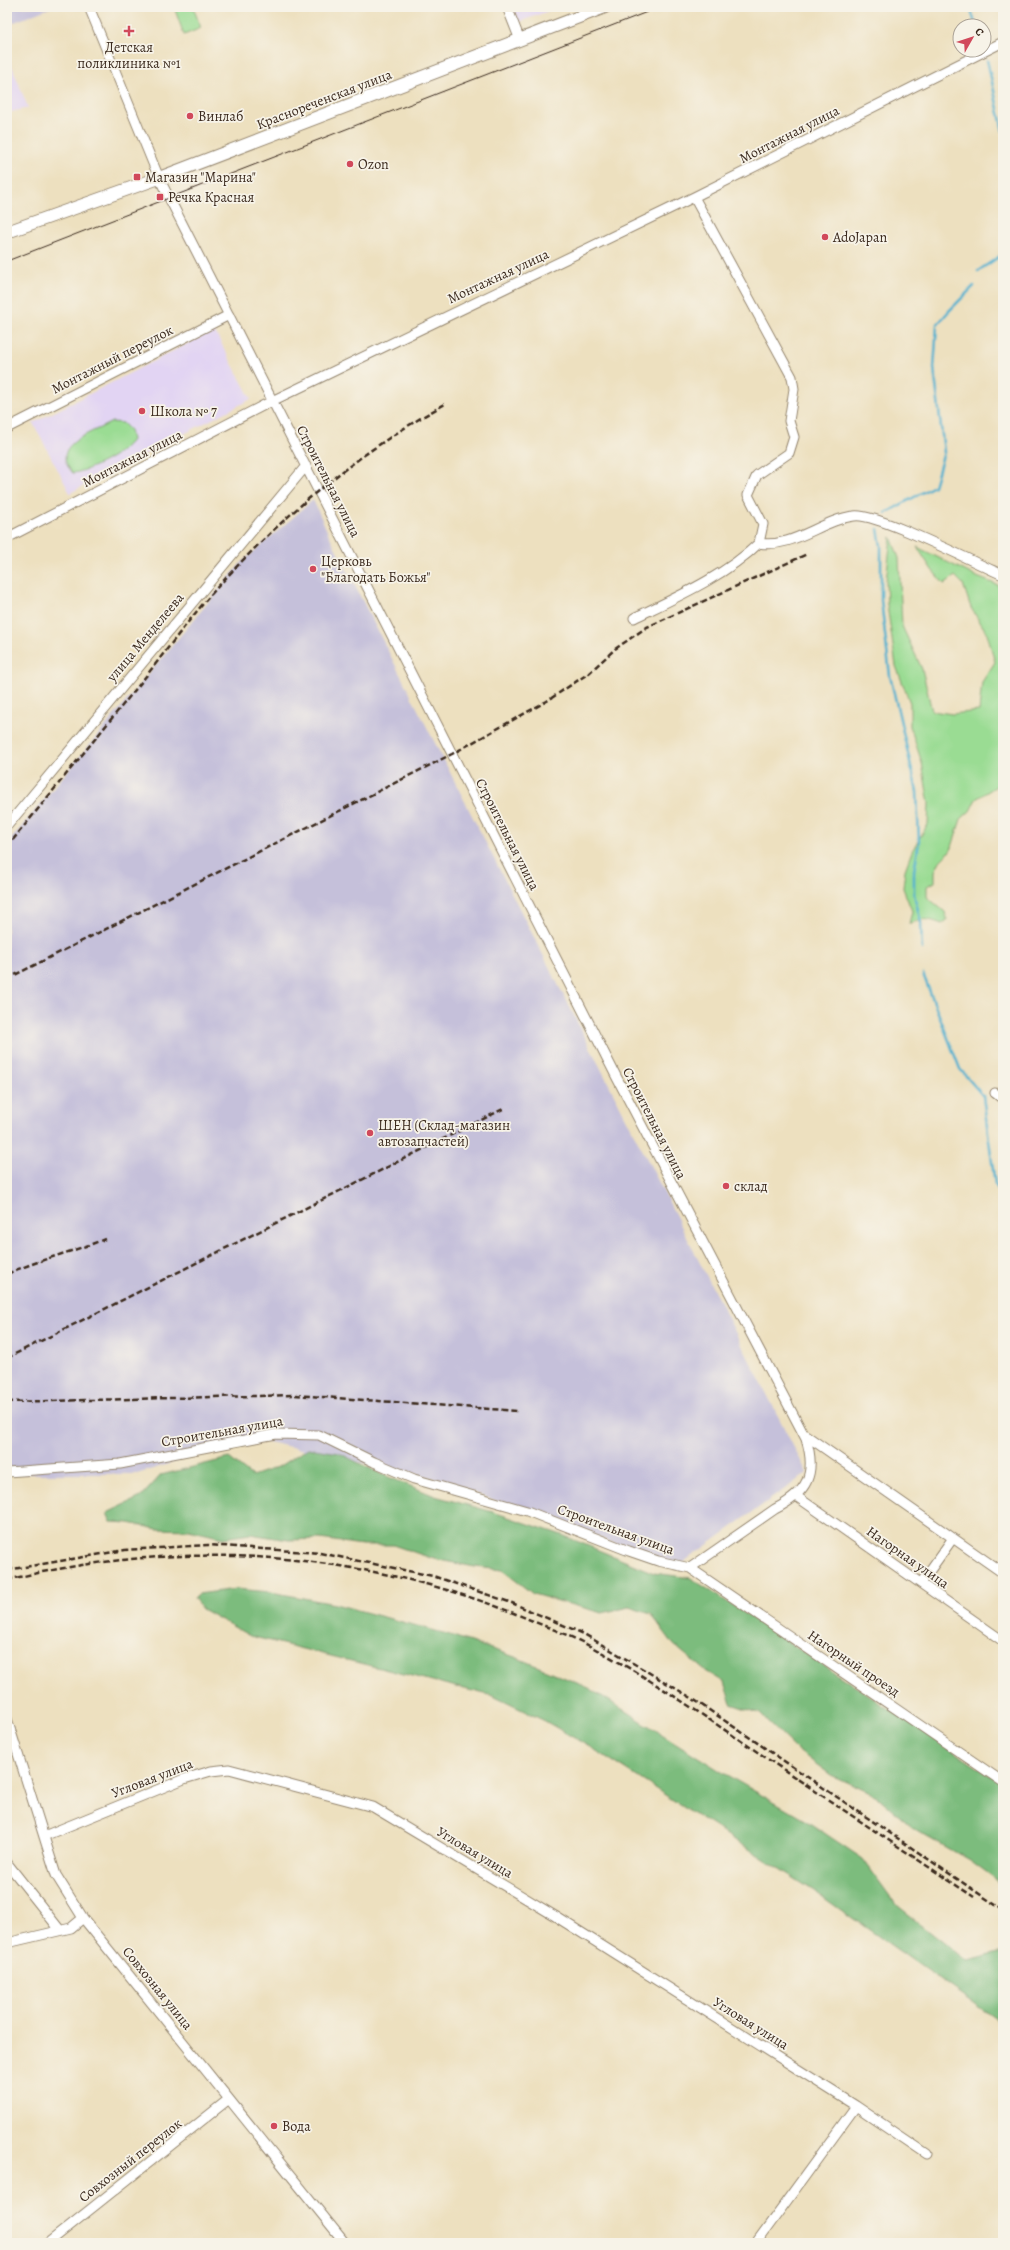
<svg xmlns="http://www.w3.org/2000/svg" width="1010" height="2250" viewBox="0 0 1010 2250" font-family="Alegreya,serif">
<rect width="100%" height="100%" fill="#f7f3e8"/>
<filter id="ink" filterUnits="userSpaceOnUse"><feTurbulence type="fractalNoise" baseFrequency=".025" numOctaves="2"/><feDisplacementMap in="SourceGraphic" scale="8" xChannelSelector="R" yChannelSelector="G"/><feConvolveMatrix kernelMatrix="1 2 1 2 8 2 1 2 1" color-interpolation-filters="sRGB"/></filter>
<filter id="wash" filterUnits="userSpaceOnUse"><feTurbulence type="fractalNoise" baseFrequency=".012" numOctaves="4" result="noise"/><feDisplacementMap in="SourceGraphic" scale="16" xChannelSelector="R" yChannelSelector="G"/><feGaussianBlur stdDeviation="0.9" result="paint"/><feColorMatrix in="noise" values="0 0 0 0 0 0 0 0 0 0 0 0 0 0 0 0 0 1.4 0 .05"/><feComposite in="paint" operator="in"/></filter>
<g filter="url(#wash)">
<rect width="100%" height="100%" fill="#ede0bf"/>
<path fill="#e2d4f3" d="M513 7H559L519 22Z
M7 53 28 108 7 113Z
M214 330 251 399 70 493 33 423Z"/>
<path fill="#c5c0da" d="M7 7H52L7 25Z
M313 500 329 535 807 1473 678 1566 432 1478 250 1438 137 1474H7V844L241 563Z"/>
<path fill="#9adc93" stroke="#6a8358" d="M174 7H193L201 28 184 35Z
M112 422 123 423 130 430 132 440C123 454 89 471 73 473 47 445 92 433 112 422Z
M891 537 899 558 902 626 922 669 932 711 952 714 979 711 982 682 995 662 987 633 971 608 963 584 955 576 944 584 932 570 917 547 977 577 1003 587V787L998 785 976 799 970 811 961 819 951 850 940 861 935 871V882L927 886V897L945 912 947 920 942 924C929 919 922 917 909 924L912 911 903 888 905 870 912 851 928 824 929 804 922 763 910 726V703L896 666 887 605 886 581Z"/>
<path fill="#7bbc7d" stroke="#5b734e" d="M308 1448 339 1453 381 1474 435 1496 493 1512 562 1535 654 1573 691 1578 1003 1784V1885L969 1860 913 1828 877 1796 831 1775 797 1750 759 1713 731 1704 724 1682 704 1670 674 1645 651 1614 629 1607 602 1613 533 1594 502 1570 475 1567 434 1559 393 1545H362L320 1539 289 1540 250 1534 223 1538 189 1530 157 1529 129 1523 111 1522 107 1513 141 1497 161 1475 229 1458 252 1476 278 1467Z
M236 1589 271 1592 335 1604 447 1634 515 1657 589 1688 725 1774 808 1822 863 1859 897 1906 967 1961 1003 1952V2024L814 1891 600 1753 545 1721 493 1696 250 1636 202 1609 194 1598 198 1594Z"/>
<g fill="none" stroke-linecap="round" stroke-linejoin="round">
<path stroke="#51b1d0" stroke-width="2.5" d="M970 7 976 26
M987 60 1003 131
M978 271 1003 254
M886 513 934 486 944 452 934 368 937 325 948 312 974 286
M878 529 881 546V600L890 676 917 792 919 843 914 871V894L921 922 922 949
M923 974 960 1069 983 1096 995 1184 1003 1198"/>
</g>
</g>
<g filter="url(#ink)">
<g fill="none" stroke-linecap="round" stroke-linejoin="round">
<g stroke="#94856e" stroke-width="11">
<path id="minor" d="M507 7 520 40
M694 197 792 377 794 389 789 421 794 437 789 453 757 475 748 495 763 524 759 543
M7 428 229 315
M7 538 272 401 694 197 1003 42
M634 618C677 597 725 576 759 543 793 549 821 520 854 516 876 512 977 564 1003 575
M7 826 306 466
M995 1093 1003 1099
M804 1434 1003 1573
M7 1472 120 1464 276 1434 319 1435 374 1462 414 1479 527 1511 629 1551 658 1561 690 1568 775 1509C807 1493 817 1474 806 1439L617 1078 159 178 89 7
M796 1496 1003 1641
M690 1568 1003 1782
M921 1583 953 1538
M7 1719 56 1875 83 1918 345 2243
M44 1836 184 1779 211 1771 229 1769 373 1807 555 1916 856 2106 927 2154
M7 1863 60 1930
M7 1943 71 1928 83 1918
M48 2243 229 2099
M756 2243 856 2106"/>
</g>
<g stroke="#94856e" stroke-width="14">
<path id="major" d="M7 232 159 178 605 7"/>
</g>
<use href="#minor" stroke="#fff" stroke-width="9"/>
<use href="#major" stroke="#fff" stroke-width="12"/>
<path stroke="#3b2a1e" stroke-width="1" d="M7 261 660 7"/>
<path stroke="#3b2a1e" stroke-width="2.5" stroke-dasharray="6 3" stroke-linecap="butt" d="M7 847C51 793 95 739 139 685 167 650 194 612 225 579 290 509 363 449 447 403
M7 979 452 754 547 701 589 673 615 649 647 627 807 554
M7 1274C38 1260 72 1252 105 1239
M7 1358 505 1108
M7 1402 295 1395 518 1411
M7 1570 125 1550 208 1545 320 1553 433 1576 512 1603 584 1634 690 1697 1003 1910
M7 1580C180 1537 369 1551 533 1621 549 1628 566 1634 582 1642 641 1672 698 1712 753 1749 827 1799 900 1848 974 1897"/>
</g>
</g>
<g fill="#d1495b" stroke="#f7f3e8" stroke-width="1.5">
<path d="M127 25h4v4h4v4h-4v4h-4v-4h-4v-4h4z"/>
<circle cx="190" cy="116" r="4"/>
<circle cx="350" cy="164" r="4"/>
<rect x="133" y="173" width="8" height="8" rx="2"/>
<rect x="156" y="193" width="8" height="8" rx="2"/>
<circle cx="825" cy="237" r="4"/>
<circle cx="142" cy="411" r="4"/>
<circle cx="313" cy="569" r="4"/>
<circle cx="370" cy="1133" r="4"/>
<circle cx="726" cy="1186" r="4"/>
<circle cx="274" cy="2126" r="4"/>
</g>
<g text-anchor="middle" stroke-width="3.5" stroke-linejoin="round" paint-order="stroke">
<g font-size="14" fill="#3b2a1e" stroke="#f7f3e8" text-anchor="start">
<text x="129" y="52" text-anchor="middle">Детская<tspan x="129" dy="16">поликлиника №1</tspan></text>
<text x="198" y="121">Винлаб</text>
<text x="358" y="169">Ozon</text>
<text x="145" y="182">Магазин "Марина"</text>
<text x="168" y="202">Речка Красная</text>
<text x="833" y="242">AdoJapan</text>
<text x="150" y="416">Школа № 7</text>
<text x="321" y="566">Церковь<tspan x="321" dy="16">"Благодать Божья"</tspan></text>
<text x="378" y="1130">ШЕН (Склад-магазин<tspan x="378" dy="16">автозапчастей)</tspan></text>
<text x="734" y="1191">склад</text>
<text x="282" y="2131">Вода</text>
</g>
<g font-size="14" fill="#3b2a1e" stroke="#f7f3e8">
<text transform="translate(324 99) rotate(-21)" y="5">Краснореченская улица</text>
<text transform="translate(789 134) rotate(-27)" y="5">Монтажная улица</text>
<text transform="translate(498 276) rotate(-25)" y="5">Монтажная улица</text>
<text transform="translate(112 359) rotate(-27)" y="5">Монтажный переулок</text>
<text transform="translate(132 458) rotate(-27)" y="5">Монтажная улица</text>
<text transform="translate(329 481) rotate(63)" y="5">Строительная улица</text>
<text transform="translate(145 637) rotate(-50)" y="5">улица Менделеева</text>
<text transform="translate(508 834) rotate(63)" y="5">Строительная улица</text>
<text transform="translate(655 1123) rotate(63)" y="5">Строительная улица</text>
<text transform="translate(222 1431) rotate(-10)" y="5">Строительная улица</text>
<text transform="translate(616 1529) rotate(20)" y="5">Строительная улица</text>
<text transform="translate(908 1557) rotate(35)" y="5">Нагорная улица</text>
<text transform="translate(854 1663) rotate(34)" y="5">Нагорный проезд</text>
<text transform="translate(152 1778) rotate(-21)" y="5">Угловая улица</text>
<text transform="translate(475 1852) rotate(31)" y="5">Угловая улица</text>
<text transform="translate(158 1988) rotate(51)" y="5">Совхозная улица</text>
<text transform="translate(751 2023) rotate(32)" y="5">Угловая улица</text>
<text transform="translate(130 2160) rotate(-38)" y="5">Совхозный переулок</text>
</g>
</g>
<rect width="1010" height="2250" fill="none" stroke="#f7f3e8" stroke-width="24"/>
<g transform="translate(972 38) rotate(51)"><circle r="19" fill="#f7f3e8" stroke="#aca397"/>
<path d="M0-3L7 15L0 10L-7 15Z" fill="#d1495b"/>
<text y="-6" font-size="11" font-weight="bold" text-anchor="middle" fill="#3b2a1e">С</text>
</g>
</svg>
